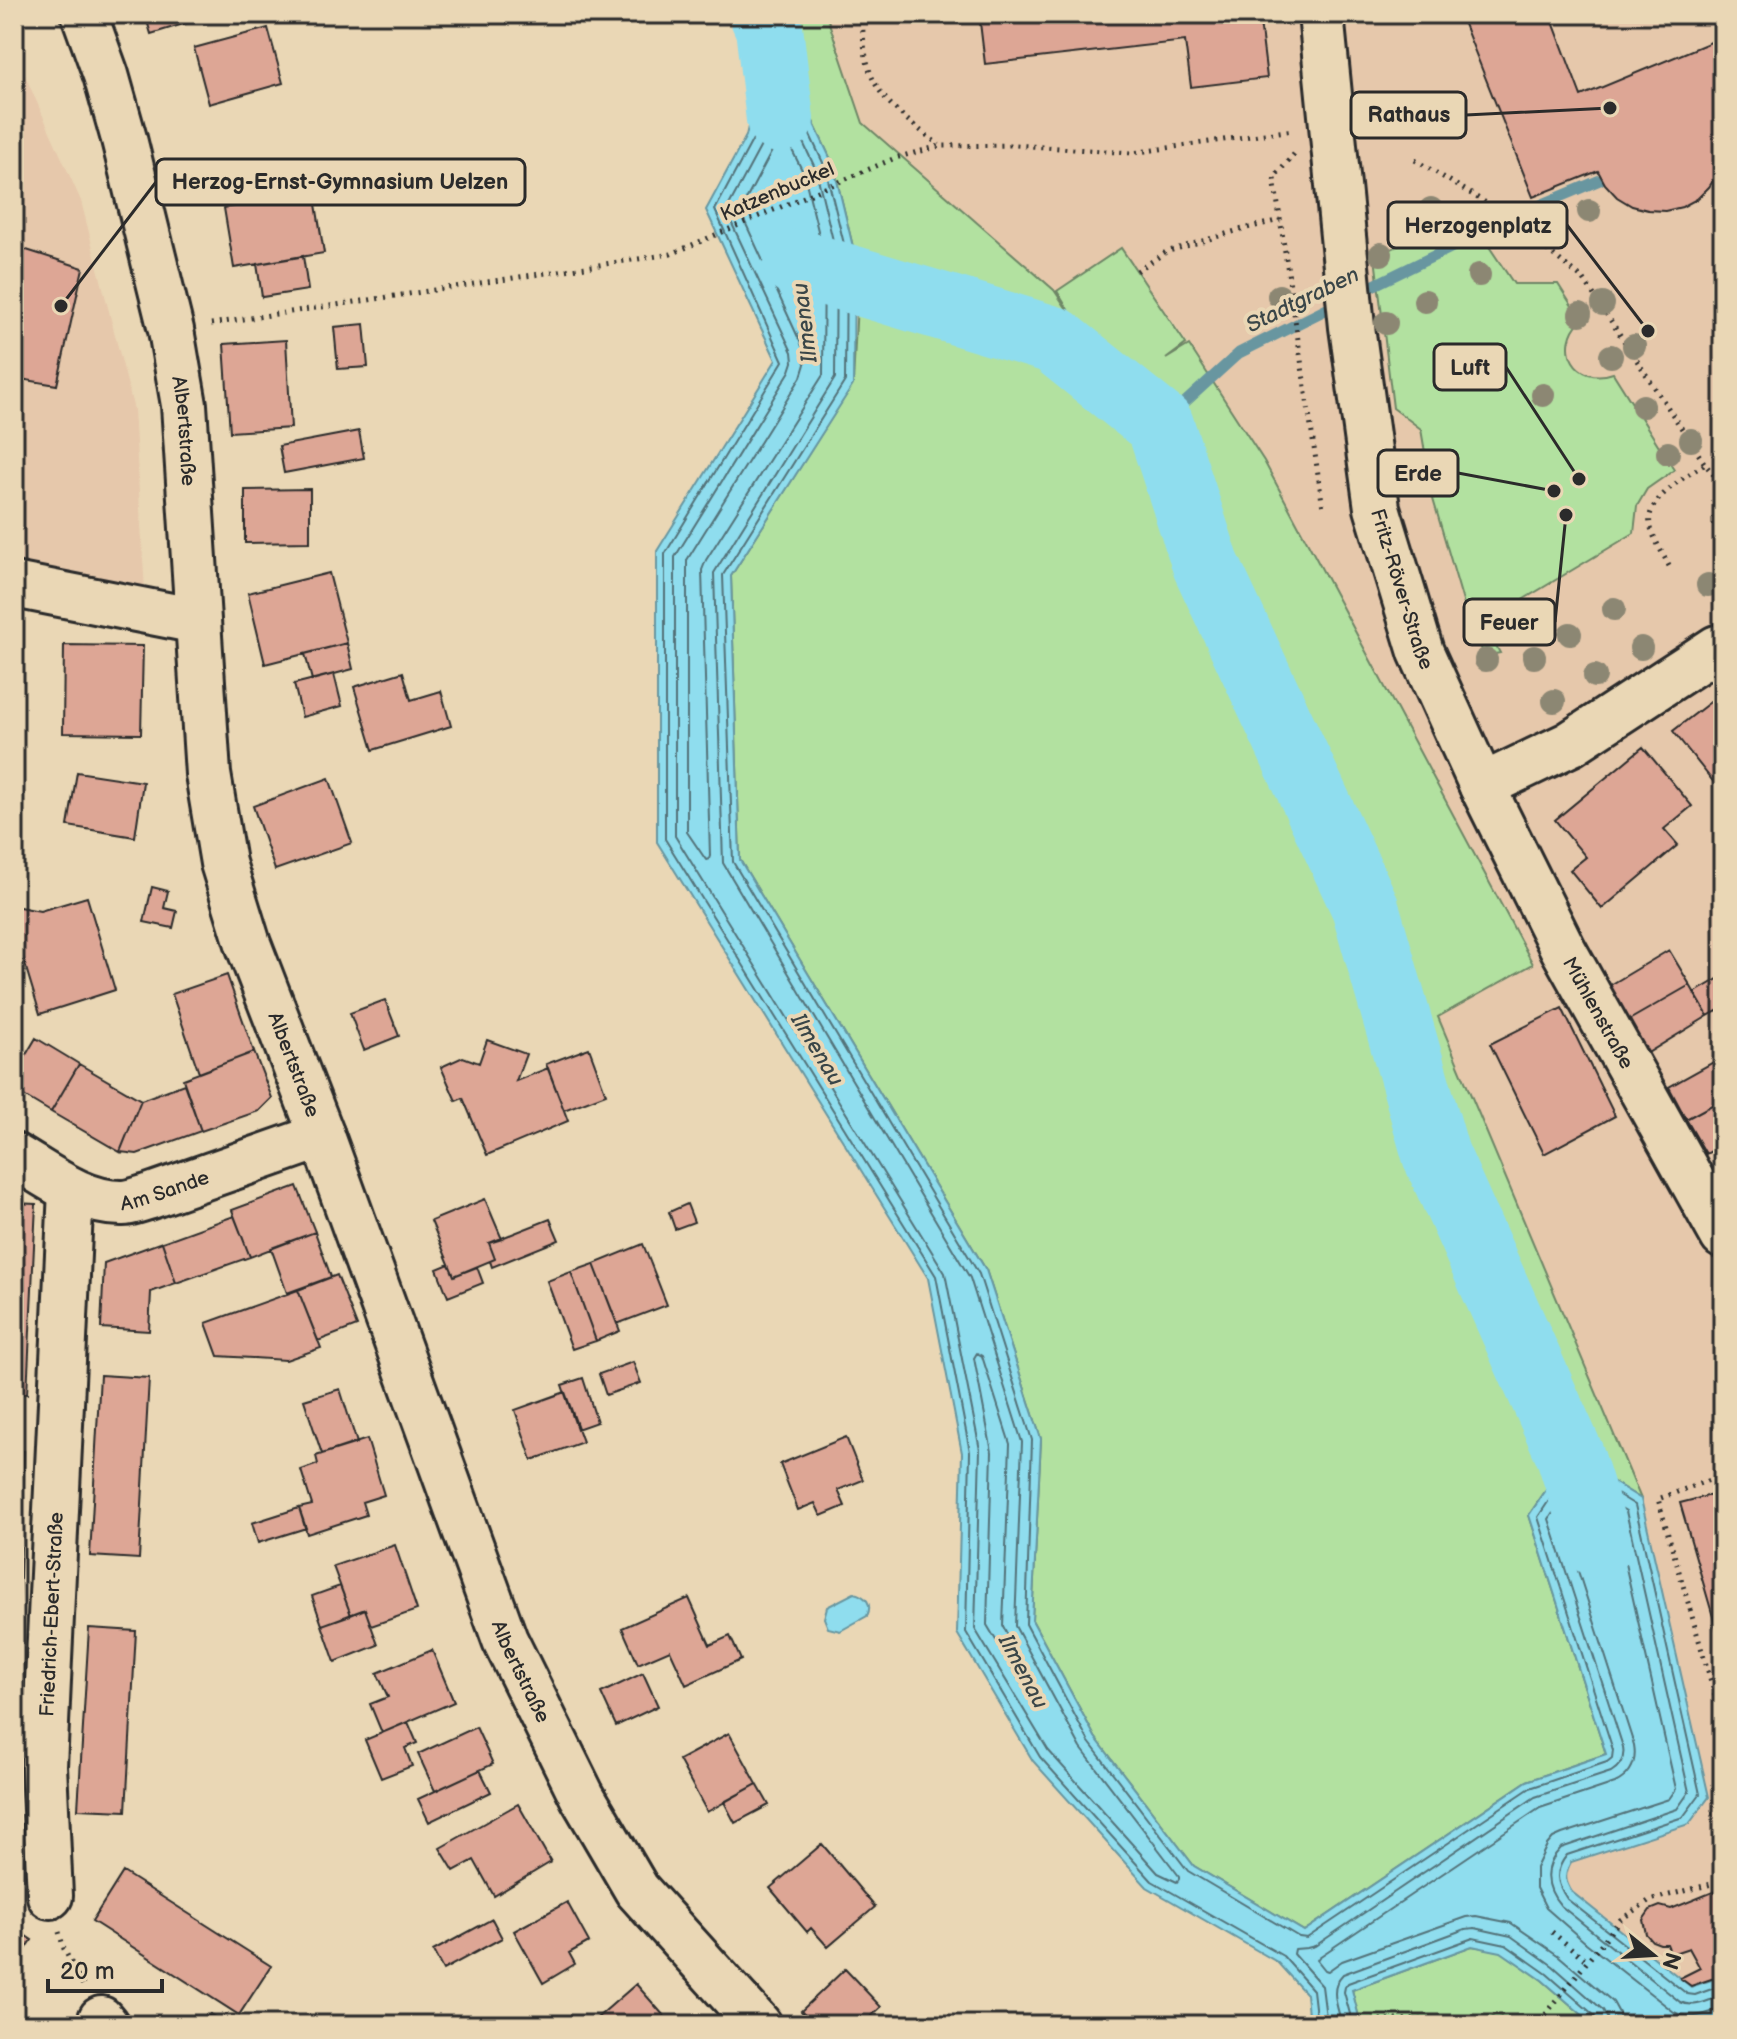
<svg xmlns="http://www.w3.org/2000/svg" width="1737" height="2039" viewBox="0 0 1737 2039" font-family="'Balsamiq Sans',sans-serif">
<rect width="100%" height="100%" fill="#ead7b5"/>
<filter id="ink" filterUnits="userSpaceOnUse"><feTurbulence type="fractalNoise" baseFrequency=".0125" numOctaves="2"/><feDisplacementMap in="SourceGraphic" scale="16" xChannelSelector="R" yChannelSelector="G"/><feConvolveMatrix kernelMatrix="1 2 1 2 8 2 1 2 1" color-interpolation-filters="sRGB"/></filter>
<g filter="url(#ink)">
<path fill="#e6c8ab" d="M826 14H1723V1976L1691 1987 1572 1892 1565 1882 1566 1872 1571 1862 1599 1854 1641 1499 1438 1017 1532 964 1264 461 1189 345 1121 248 1057 291 863 123Z
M14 51 81 201 134 410 147 624 14 600Z"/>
<path fill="#b2e1a0" stroke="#6e8666" stroke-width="2" d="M763 14H826L863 123 1054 290 1073 318 1057 291 1121 248 1186 344 1166 359 1189 345 1264 461 1533 964 1438 1017 1641 1499 1570 1455 1529 1515 1606 1754 1527 1781 1304 1931 1194 1866 1095 1737 1032 1620 1041 1439 986 1270 740 860 731 576 853 384 858 281 854 251 833 164Z
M1466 212 1514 284H1558L1581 320C1554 347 1576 386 1613 373L1674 470 1647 489 1637 506 1634 533 1484 623 1500 653 1490 655 1482 650 1464 605 1433 499 1421 429 1393 408 1375 257Z
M1472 1946 1501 1951 1542 1980 1594 2025H1361L1352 1990Z"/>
<path fill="#8fddee" stroke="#6796a0" stroke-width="2" d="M769 28 833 164 854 251 853 385 731 576 740 860 986 1270 1041 1439 1032 1620 1095 1737 1194 1866 1304 1931 1527 1781 1606 1754 1529 1515 1570 1455 1641 1499 1709 1797 1689 1824 1571 1862C1564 1875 1565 1881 1572 1892L1691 1987 1723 1976V2025H1594L1542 1980 1501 1952 1472 1946 1352 1990 1361 2025H1309L1306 1994 1277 1962 1147 1887 1033 1761 957 1633 962 1453 928 1278 657 842V551L776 360 706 210 746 136Z
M854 1593C866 1596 873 1604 867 1616L840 1631 828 1628 824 1618 827 1607Z"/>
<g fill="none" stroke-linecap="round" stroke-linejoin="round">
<path stroke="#537279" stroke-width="2" d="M775 93 781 95 816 170 836 253 835 378 714 573 723 863 970 1278 1022 1442 1015 1626 1081 1748 1179 1876V1879L1177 1882 1158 1873 1048 1750 975 1629 980 1450 945 1273 675 836V557L790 371 793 362 792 352 726 211 763 142Z
M782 130 804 174 824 255 823 375 706 560 702 570 710 856 709 859 706 860 687 832V560L801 377 805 364 803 348 740 211 773 149 778 132Z
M977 1353 982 1356 1010 1444 1003 1626 1042 1702V1706L1039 1708 1035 1706 987 1625 992 1452 974 1358Z
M1317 2025 1313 1990 1283 1956 1152 1881 1040 1757 966 1632 970 1452 936 1276 665 839V554L783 361 715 210 753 139 770 65 773 62 777 64 825 167 846 252 845 381 723 575 733 862 979 1274 1032 1440 1026 1624 1089 1742 1188 1871 1299 1937 1307 1938 1530 1788 1607 1762 1612 1758 1613 1750 1538 1517 1570 1469 1575 1468 1635 1505 1700 1794 1683 1817 1567 1855C1554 1871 1556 1883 1567 1899L1687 1994 1695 1995 1723 1985
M1327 2025 1322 1986 1294 1954 1295 1949 1307 1948 1315 1946 1535 1797 1611 1772C1621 1766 1625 1758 1623 1747L1549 1519 1573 1482 1576 1481 1626 1511 1689 1792 1677 1809 1561 1848C1543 1866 1545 1888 1561 1906L1680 2002C1695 2009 1709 2000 1723 1995
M1342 2025C1338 2007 1328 1989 1343 1974L1465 1929 1475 1928 1511 1936 1553 1966 1603 2010 1607 2017 1608 2025
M1353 2025 1344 1992 1345 1987 1348 1983 1473 1938 1506 1945 1547 1974 1595 2016 1598 2025
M1620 2025 1619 2013 1613 2002 1559 1956 1511 1923 1476 1916 1466 1917 1342 1961 1328 1971 1325 1970 1317 1960 1319 1957 1540 1808 1615 1783C1631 1775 1637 1762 1634 1745L1562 1521 1579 1497 1615 1519 1676 1789 1669 1799 1562 1834 1553 1838 1547 1845 1536 1868V1888L1546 1908 1586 1943 1674 2012C1691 2021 1705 2014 1723 2008"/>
<path stroke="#6796a0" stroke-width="11" d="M1538 206 1600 180
M1358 293 1479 234
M1160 425 1239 353 1339 303"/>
<path stroke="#8fddee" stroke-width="68" d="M763 14 769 28 780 119
M797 263 1054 340 1160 425 1206 565 1365 907 1436 1155 1570 1455 1598 1544"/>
</g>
<path fill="#dda695" stroke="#2b2b2b" stroke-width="2" d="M145 14H216L151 34Z
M979 14H1259L1267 78 1191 87 1185 41 985 64Z
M1460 14H1550L1581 96 1723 37V120L1720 121 1723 136V157L1719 172 1709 187 1697 199 1682 207 1665 211 1648 210 1632 206 1617 197 1605 184 1598 171 1533 197Z
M268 28 283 83 209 104 194 48Z
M314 192 324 253 234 268 224 208Z
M14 246 83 268 57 385 14 378Z
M303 256 308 290 262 297 257 264Z
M364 324 368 367 338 369 334 327Z
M286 340 291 428 230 432 224 344Z
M359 431 364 458 284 473 279 446Z
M310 489V542L245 543V490Z
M329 573 347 643 265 664 248 593Z
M347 643 353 669 312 680 305 654Z
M64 645 143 646 141 734 63 733Z
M403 672 411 700 441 691 451 726 373 750 354 687Z
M334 674 342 706 302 717 294 684Z
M1723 692V794L1673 731Z
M1643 747 1692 806 1664 829 1678 845 1602 909 1570 870 1586 857 1555 820Z
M77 772 143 782 135 837 68 826Z
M329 778 352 843 275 870 253 806Z
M152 887 168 891 164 908 177 911 173 928 144 922Z
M87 897 115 990 40 1014 20 948 14 947V906L40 911Z
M1669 950 1690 985 1622 1024 1602 990Z
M227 975 254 1052 199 1073 172 994Z
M1723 976V1008L1708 1016 1694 993Z
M1690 985 1708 1016 1641 1057 1622 1024Z
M385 1000 399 1036 364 1050 350 1013Z
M1562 1008 1615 1116 1544 1154 1490 1044Z
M36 1038 79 1064 51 1112 14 1090V1075Z
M487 1040 526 1054 516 1081 548 1068 568 1121 487 1155 463 1098 456 1101 441 1067 463 1057 479 1063Z
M589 1048 606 1094 564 1110 546 1064Z
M254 1052 272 1098 259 1111 201 1131 183 1079Z
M1721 1058 1723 1062V1099L1686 1119 1669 1087Z
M79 1064 141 1100 120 1152 51 1112Z
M184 1084 201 1131 137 1154 120 1152 141 1100Z
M1723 1099V1145L1706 1154 1686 1119Z
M297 1186 315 1232 250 1257 232 1210Z
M485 1199 502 1239 489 1243 495 1259 454 1276 431 1221Z
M14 1203 36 1204 27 1394H14Z
M687 1204 694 1222 675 1229 669 1212Z
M234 1216 250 1257 176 1283 162 1242Z
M550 1219 559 1240 492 1267 490 1261 495 1259 489 1243Z
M315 1232 331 1277 287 1293 271 1248Z
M162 1242 176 1283 151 1292 149 1331 101 1328 104 1263Z
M643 1244 667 1305 617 1324 594 1264Z
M449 1264 454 1276 477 1267 483 1283 448 1297 437 1269Z
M594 1264 620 1331 596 1341 571 1272Z
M571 1272 596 1341 572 1349 547 1281Z
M337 1275 357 1326 318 1341 298 1290Z
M298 1290 321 1348 286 1360 218 1356 206 1323Z
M633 1362 641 1383 606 1395 599 1374Z
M100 1375 149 1378 139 1559 90 1556Z
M583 1378 597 1422 577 1429 562 1385Z
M340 1389 357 1443 322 1454 304 1400Z
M565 1392 583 1442 532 1460 515 1410Z
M846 1437 863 1480 838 1490 845 1506 821 1516 815 1503 798 1510 780 1464Z
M367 1439 384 1495 362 1502 366 1515 307 1534 299 1508 312 1505 301 1470 318 1464 316 1456Z
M14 1450 24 1451 18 1639H14Z
M1723 1492V1651L1680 1503Z
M299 1508 306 1528 258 1543 252 1523Z
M395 1545 417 1610 371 1626 365 1609 351 1615 333 1566Z
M340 1586 351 1615 322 1625 312 1596Z
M689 1598 710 1645 730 1636 741 1660 686 1685 670 1650 638 1664 622 1628Z
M365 1609 378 1645 335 1662 322 1625Z
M89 1628 136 1631 126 1811 78 1809Z
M432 1650 454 1702 382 1733 370 1704 388 1697 377 1673Z
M643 1673 658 1706 616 1726 601 1693Z
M408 1722 417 1743 405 1748 412 1766 381 1778 365 1740Z
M476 1727 493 1764 435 1791 418 1754Z
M729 1733 757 1784 707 1812 679 1760Z
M480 1770 491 1792 429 1822 418 1799Z
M757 1784 769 1805 735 1823 724 1802Z
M518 1804 551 1862 494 1896 474 1860 454 1871 440 1848Z
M822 1844 875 1907 828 1947 811 1928 807 1932 770 1888Z
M123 1872 271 1966 239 2015 92 1921Z
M1723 1888V1975L1691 1986 1680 1978 1700 1968 1689 1948 1671 1954 1667 1944H1660L1652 1941 1646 1934 1643 1920 1650 1910 1660 1906 1671 1909Z
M567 1902 589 1942 569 1953 575 1964 543 1983 514 1931Z
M492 1919 502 1938 443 1970 433 1951Z
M14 1928 32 1940 14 1967Z
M845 1969 881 2007 862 2025H814L801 2011Z
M636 1984 672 2025H589Z
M210 2014 227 2025H203Z"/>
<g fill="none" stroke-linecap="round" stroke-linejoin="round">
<g stroke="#2b2b2b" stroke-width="50">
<g id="minor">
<path id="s1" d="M84 14 106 75 124 139 171 330 184 405 208 774 223 863 248 944 322 1136 505 1640 582 1796 637 1890 759 2025"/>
<path id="s2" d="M1321 14 1352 327 1377 508 1421 652 1482 786 1563 949 1723 1236"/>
<path d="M14 585 197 621"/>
<path d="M1482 786 1570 744 1717 648 1723 646"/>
<path id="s3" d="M14 1156C47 1175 83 1204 123 1203 131 1203 140 1199 148 1197L322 1136"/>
<path id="s4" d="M50 1896 44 1766 71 1190"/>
<path d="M101 2019 106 2025"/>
</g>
</g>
<path stroke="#2b2b2b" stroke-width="5" stroke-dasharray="2 6" stroke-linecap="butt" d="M862 14C863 36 864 63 875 83 889 109 917 127 939 145
M1294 154 1274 178 1323 508
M1415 160 1501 212 1584 280 1705 464 1723 486
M1137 271 1166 252 1239 230 1280 220
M211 324 671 254 895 158 940 146 1015 145 1132 153 1293 130
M1669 566C1662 552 1653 538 1650 524 1645 499 1688 475 1705 464
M1723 1475 1658 1499 1723 1723
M59 1932 64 1949 83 1985
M1552 1932 1587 1961
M1542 2019 1577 2025
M1324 2025 1376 2020 1542 2019 1620 1920 1650 1900 1723 1881"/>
<use href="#minor" stroke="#ead7b5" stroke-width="44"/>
</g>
<g fill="#8c8773">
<circle cx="1431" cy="209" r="12"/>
<circle cx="1589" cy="211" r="12"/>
<circle cx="1381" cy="254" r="12"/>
<circle cx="1479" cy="275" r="12"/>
<circle cx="1279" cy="296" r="12"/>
<circle cx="1425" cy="301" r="12"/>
<circle cx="1603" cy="304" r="12"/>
<circle cx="1580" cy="314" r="12"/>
<circle cx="1386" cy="323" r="12"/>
<circle cx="1634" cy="346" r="12"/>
<circle cx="1611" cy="356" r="12"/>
<circle cx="1543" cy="395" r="12"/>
<circle cx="1643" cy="406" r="12"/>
<circle cx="1691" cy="440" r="12"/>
<circle cx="1668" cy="453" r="12"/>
<circle cx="1708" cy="585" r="12"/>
<circle cx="1614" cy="609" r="12"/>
<circle cx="1570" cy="634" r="12"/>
<circle cx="1641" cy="648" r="12"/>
<circle cx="1534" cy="657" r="12"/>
<circle cx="1486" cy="660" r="12"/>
<circle cx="1595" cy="676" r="12"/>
<circle cx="1554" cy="701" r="12"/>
</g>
</g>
<g text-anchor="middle" stroke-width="8" stroke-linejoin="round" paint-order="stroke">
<g font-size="20" fill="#2b2b2b" stroke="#ead7b5">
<text transform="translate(777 191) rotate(-23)" y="7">Katzenbuckel</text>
<text dy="7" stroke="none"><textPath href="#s1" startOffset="430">Albertstraße</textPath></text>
<text dy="7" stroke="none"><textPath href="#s2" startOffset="582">Fritz-Röver-Straße</textPath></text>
<text dy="7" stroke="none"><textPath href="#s2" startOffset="1050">Mühlenstraße</textPath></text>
<text dy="7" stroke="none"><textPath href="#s1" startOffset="1078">Albertstraße</textPath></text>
<text dy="7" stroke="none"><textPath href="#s3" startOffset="164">Am Sande</textPath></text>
<text dy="7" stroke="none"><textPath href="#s4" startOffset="282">Friedrich-Ebert-Straße</textPath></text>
<text dy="7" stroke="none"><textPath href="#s1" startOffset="1726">Albertstraße</textPath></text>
</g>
<g font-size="22" font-style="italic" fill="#3a4648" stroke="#ead7b5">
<text transform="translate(1302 299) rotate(-26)" y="8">Stadtgraben</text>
<text transform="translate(804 323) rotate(-97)" y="8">Ilmenau</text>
<text transform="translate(818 1049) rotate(59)" y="8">Ilmenau</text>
<text transform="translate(1024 1671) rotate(62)" y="8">Ilmenau</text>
</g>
</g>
<path fill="none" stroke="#2b2b2b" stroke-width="3" d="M1610 108L1466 115M61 306L156 182M1648 331L1567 225M1579 479L1506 367M1554 491L1458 473M1566 515L1555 622"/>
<g fill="#2b2b2b" stroke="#ead7b5" stroke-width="3">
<circle cx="1610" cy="108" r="8"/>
<circle cx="61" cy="306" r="8"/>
<circle cx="1648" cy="331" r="8"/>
<circle cx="1579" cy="479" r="8"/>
<circle cx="1554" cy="491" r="8"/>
<circle cx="1566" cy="515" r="8"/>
</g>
<g fill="#ead7b5" stroke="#2b2b2b" stroke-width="3">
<rect x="1351" y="92" width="115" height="46" rx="8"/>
<rect x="156" y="159" width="369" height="46" rx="8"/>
<rect x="1388" y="202" width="179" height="46" rx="8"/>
<rect x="1434" y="344" width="72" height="46" rx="8"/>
<rect x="1378" y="450" width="80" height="46" rx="8"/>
<rect x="1464" y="599" width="91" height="46" rx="8"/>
</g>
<g font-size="22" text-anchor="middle" font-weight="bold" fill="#2b2b2b">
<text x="1409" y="122">Rathaus</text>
<text x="340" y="189">Herzog-Ernst-Gymnasium Uelzen</text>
<text x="1478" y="233">Herzogenplatz</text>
<text x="1470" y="375">Luft</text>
<text x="1418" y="481">Erde</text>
<text x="1509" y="630">Feuer</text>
</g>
<rect width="1737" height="2039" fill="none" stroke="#ead7b5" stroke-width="48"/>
<rect x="24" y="24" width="1689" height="1991" fill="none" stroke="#2b2b2b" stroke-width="3" filter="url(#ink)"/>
<g transform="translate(1653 1955) rotate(108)" stroke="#ead7b5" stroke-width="6" paint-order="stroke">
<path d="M0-6L14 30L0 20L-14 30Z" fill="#2b2b2b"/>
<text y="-12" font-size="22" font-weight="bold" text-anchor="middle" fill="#2b2b2b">N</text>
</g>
<path d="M48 1979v12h114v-12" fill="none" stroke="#2b2b2b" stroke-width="4"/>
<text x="60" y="1979" font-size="24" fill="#2b2b2b" stroke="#ead7b5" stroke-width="6" paint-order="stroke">20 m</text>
</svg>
